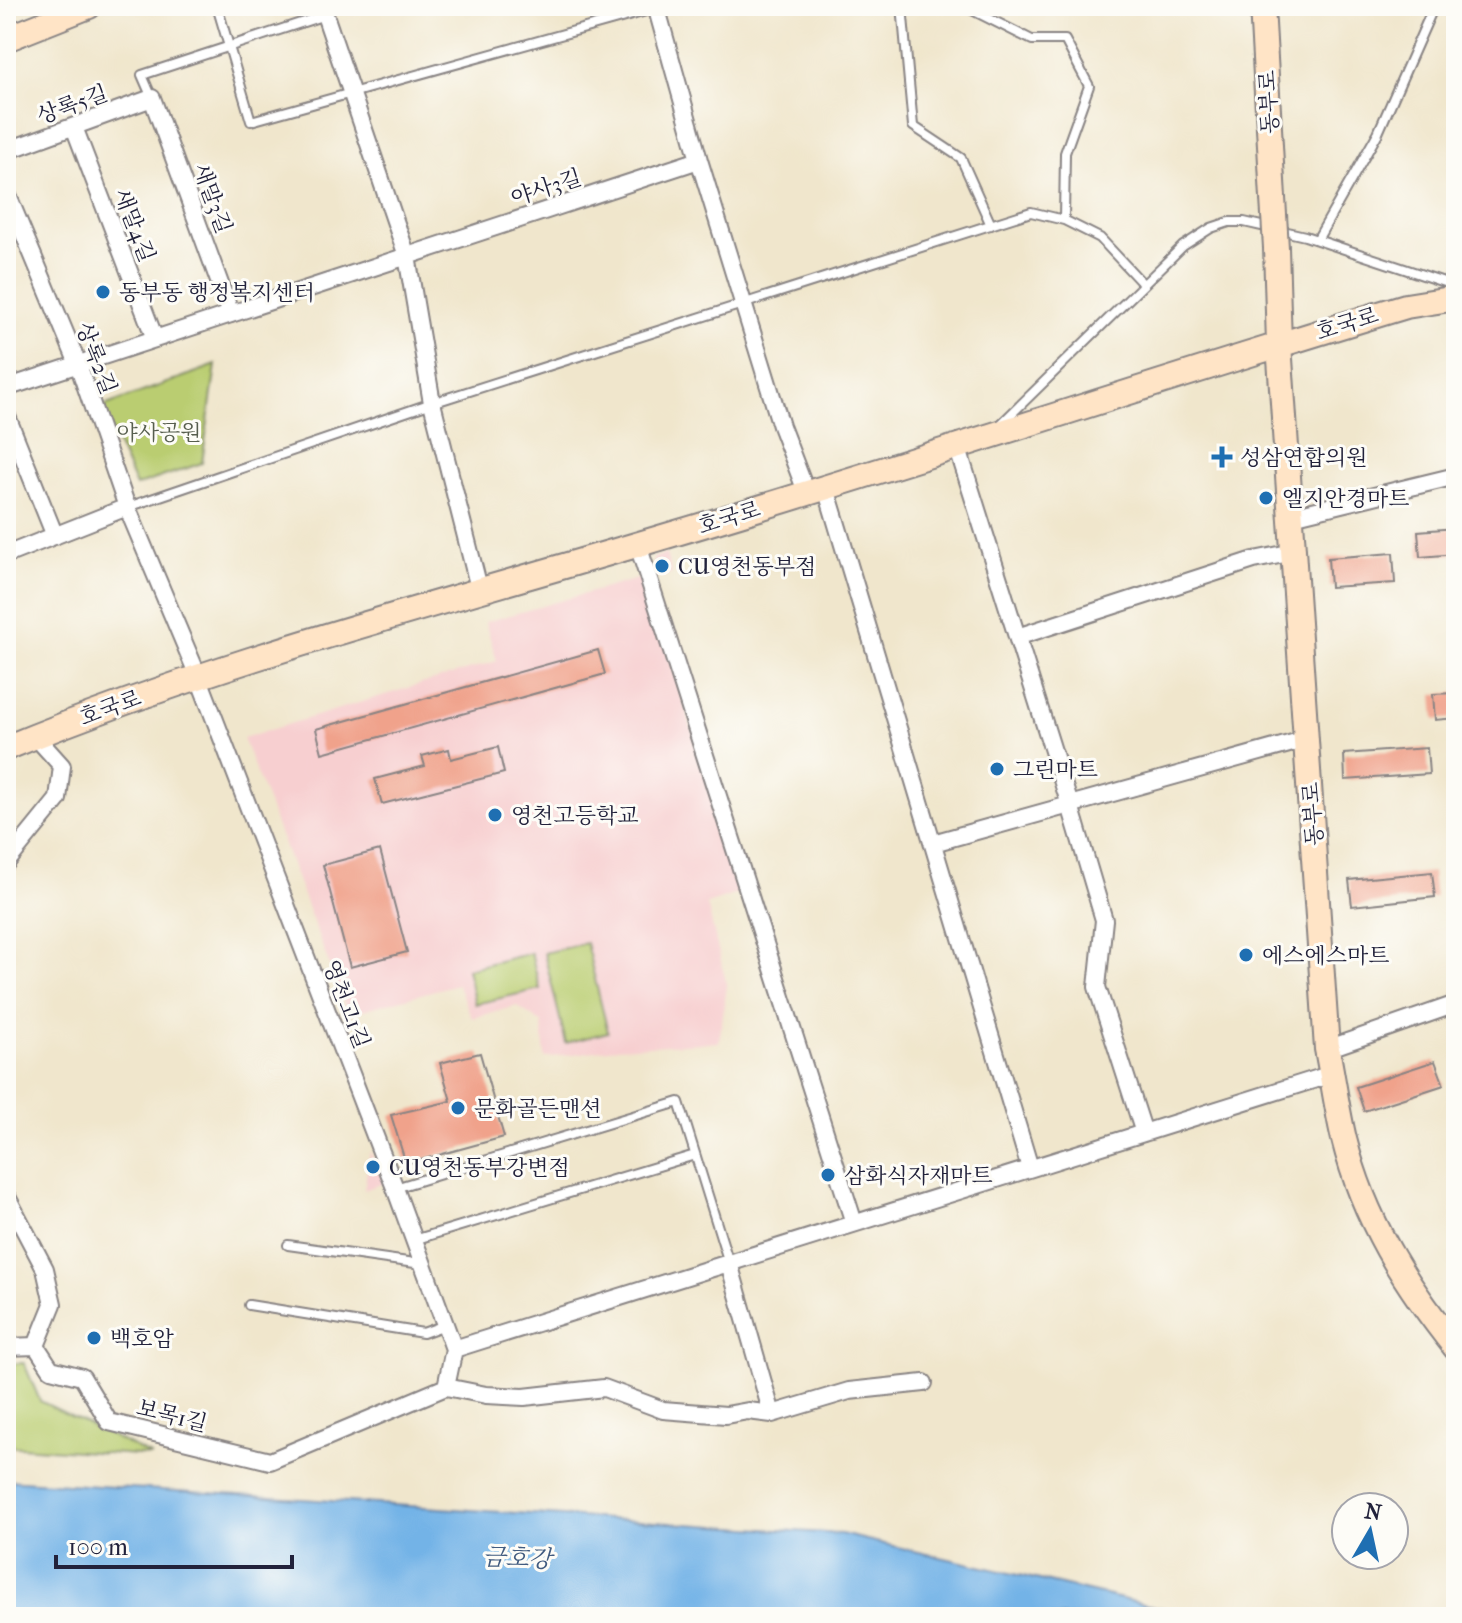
<svg xmlns="http://www.w3.org/2000/svg" width="1462" height="1623" viewBox="0 0 1462 1623" font-family="'IM FELL French Canon','Noto Serif KR',serif">
<rect width="100%" height="100%" fill="#fdfcf7"/>
<filter id="ink" filterUnits="userSpaceOnUse"><feTurbulence type="fractalNoise" baseFrequency=".0125" numOctaves="2"/><feDisplacementMap in="SourceGraphic" scale="16" xChannelSelector="R" yChannelSelector="G"/><feConvolveMatrix kernelMatrix="1 2 1 2 8 2 1 2 1" color-interpolation-filters="sRGB"/></filter>
<filter id="wash" filterUnits="userSpaceOnUse"><feTurbulence type="fractalNoise" baseFrequency=".006" numOctaves="4" result="noise"/><feDisplacementMap in="SourceGraphic" scale="32" xChannelSelector="R" yChannelSelector="G"/><feGaussianBlur stdDeviation="1.8" result="paint"/><feColorMatrix in="noise" values="0 0 0 0 0 0 0 0 0 0 0 0 0 0 0 0 0 1.4 0 .05"/><feComposite in="paint" operator="in"/></filter>
<g filter="url(#wash)">
<rect width="100%" height="100%" fill="#f0e6cc"/>
<path fill="#f7cfd0" d="M666 554 672 574 658 577 653 558Z
M645 577 742 892 707 904 727 986 719 1042 616 1048 545 1058 542 1023 517 1006 472 1018 457 984 348 1014 243 738 497 661 485 622Z
M370 1151 384 1183 364 1190Z"/>
<path fill="#bacd71" stroke="#6e7856" stroke-width="2" d="M216 365 202 463 136 486 101 407Z
M586 943 608 1032 566 1043 544 953Z
M531 953 540 989 475 1004 467 969Z
M24 1363 40 1401 152 1456 6 1446V1364Z"/>
<path fill="#73b3e7" stroke="#4a6a91" stroke-width="2" d="M6 1480 841 1534 1200 1617H6Z"/>
<g id="blocks">
<path fill="#f0a28b" d="M1456 528V554L1420 557 1418 531Z
M1393 553 1395 583 1330 587 1328 558Z
M598 650 605 674 322 753 316 729Z
M1456 693V718L1435 720 1433 694Z
M498 747 504 773 382 804 375 779 425 766 422 756 449 749 451 759Z
M1427 748 1429 774 1345 780 1344 754Z
M380 850 407 952 350 967 323 865Z
M1432 872 1435 897 1352 906 1349 880Z
M480 1053 504 1137 406 1164 391 1115 451 1101 440 1063Z
M1435 1061 1444 1085 1364 1111 1356 1087Z"/>
</g>
</g>
<g filter="url(#ink)">
<use href="#blocks" fill-opacity="0" stroke="#898484" stroke-width="2"/>
<g fill="none" stroke-linecap="round" stroke-linejoin="round">
<g stroke="#898484" stroke-width="12">
<path id="lane" d="M217 6 251 121 657 8
M902 6 913 126 961 158 991 225
M964 6 1032 40H1065L1089 86 1065 153 1064 220
M152 98 142 75 325 15
M1317 240 1378 133 1434 6
M1000 425 1183 246 1211 228 1229 222H1244L1305 236 1456 286
M128 507 432 403 1031 212 1064 220 1100 238 1143 284
M395 1188 679 1102 729 1263
M414 1240 695 1155
M288 1245 422 1264
M249 1305 423 1333 445 1325"/>
</g>
<g stroke="#898484" stroke-width="20">
<path id="street" d="M322 6 407 256 432 403 480 592
M656 6 699 160 781 426 807 494
M74 127 155 339
M6 151 152 98 231 314
M6 191 78 364 127 507 198 676 395 1188 454 1349
M6 388 699 160
M6 414 55 536
M957 446 1070 805 1104 920 1097 987 1144 1133
M826 488 1030 1168
M1292 516 1456 476
M638 545 854 1223
M6 555 127 507
M1017 637 1254 560 1294 552
M933 843 1307 739
M6 863 58 799 62 766 35 736
M1327 1049 1456 1004
M6 1195 45 1269 53 1304 36 1346
M6 1347 36 1346 51 1369 82 1377 109 1422 270 1461 446 1387 486 1395 524 1397 604 1388 663 1410 726 1415 748 1411 772 1414 729 1263
M454 1349 1332 1074
M446 1387 454 1349
M772 1414 849 1391 924 1383"/>
</g>
<g stroke="#898484" stroke-width="28">
<path id="secondary" d="M1262 6 1273 198
M6 39 89 6
M1276 248 1279 344 1327 1049C1333 1079 1337 1110 1344 1139 1364 1220 1405 1284 1456 1348
M6 748C222 659 450 601 673 534 919 461 1161 380 1406 306L1456 298"/>
</g>
<use href="#lane" stroke="#fff" stroke-width="8"/>
<use href="#street" stroke="#fff" stroke-width="16"/>
<use href="#secondary" stroke="#ffe4c6" stroke-width="24"/>
<g stroke="#898484" stroke-width="28" stroke-linecap="butt">
<path id="secondary-bridge" d="M1273 198 1276 248"/>
</g>
<use href="#secondary-bridge" stroke="#ffe4c6" stroke-width="24"/>
</g>
</g>
<g fill="#1f6fb2" stroke="#fdfcf7" stroke-width="3">
<circle cx="103" cy="292" r="8"/>
<path d="M1218 445h8v8h8v8h-8v8h-8v-8h-8v-8h8z"/>
<circle cx="1266" cy="498" r="8"/>
<circle cx="662" cy="566" r="8"/>
<circle cx="997" cy="769" r="8"/>
<circle cx="495" cy="815" r="8"/>
<circle cx="1246" cy="955" r="8"/>
<circle cx="458" cy="1108" r="8"/>
<circle cx="373" cy="1167" r="8"/>
<circle cx="828" cy="1175" r="8"/>
<circle cx="94" cy="1338" r="8"/>
</g>
<g text-anchor="middle" stroke-width="6" stroke-linejoin="round" paint-order="stroke">
<g font-size="22" fill="#22223b" stroke="#fdfcf7">
<text transform="translate(1268 102) rotate(-93)" y="8">동부로</text>
<text transform="translate(72 104) rotate(-20)" y="8">상록5길</text>
<text transform="translate(546 187) rotate(-18)" y="8">야사3길</text>
<text transform="translate(213 198) rotate(70)" y="8">새말3길</text>
<text transform="translate(135 225) rotate(69)" y="8">새말4길</text>
<text transform="translate(1347 323) rotate(-17)" y="8">호국로</text>
<text transform="translate(97 358) rotate(69)" y="8">상록2길</text>
<text transform="translate(729 517) rotate(-17)" y="8">호국로</text>
<text transform="translate(110 707) rotate(-20)" y="8">호국로</text>
<text transform="translate(1312 814) rotate(-94)" y="8">동부로</text>
<text transform="translate(347 1004) rotate(69)" y="8">영천고1길</text>
<text transform="translate(172 1415) rotate(14)" y="8">보목1길</text>
</g>
<g font-size="22" fill="#22223b" stroke="#fdfcf7" text-anchor="start">
<text x="119" y="300">동부동 행정복지센터</text>
<text x="1240" y="465">성삼연합의원</text>
<text x="1282" y="506">엘지안경마트</text>
<text x="678" y="574">CU영천동부점</text>
<text x="1013" y="777">그린마트</text>
<text x="511" y="823">영천고등학교</text>
<text x="1262" y="963">에스에스마트</text>
<text x="474" y="1116">문화골든맨션</text>
<text x="389" y="1175">CU영천동부강변점</text>
<text x="844" y="1183">삼화식자재마트</text>
<text x="110" y="1346">백호암</text>
</g>
<g font-size="22" fill="#575e4e" stroke="#fdfcf7">
<text x="159" y="440">야사공원</text>
</g>
<g font-size="24" font-style="italic" fill="#425c80" stroke="#fdfcf7">
<text transform="translate(517 1558) rotate(2)" y="8">금호강</text>
</g>
</g>
<rect width="1462" height="1623" fill="none" stroke="#fdfcf7" stroke-width="32"/>
<g transform="translate(1370 1531) rotate(9)"><circle r="38" fill="#fdfcf7" stroke="#a5a5ac" stroke-width="2"/>
<path d="M0-6L14 30L0 20L-14 30Z" fill="#1f6fb2"/>
<text y="-12" font-size="22" font-weight="bold" text-anchor="middle" fill="#22223b">N</text>
</g>
<path d="M56 1555v12h236v-12" fill="none" stroke="#22223b" stroke-width="4"/>
<text x="68" y="1555" font-size="24" fill="#22223b" stroke="#fdfcf7" stroke-width="6" paint-order="stroke">100 m</text>
</svg>
